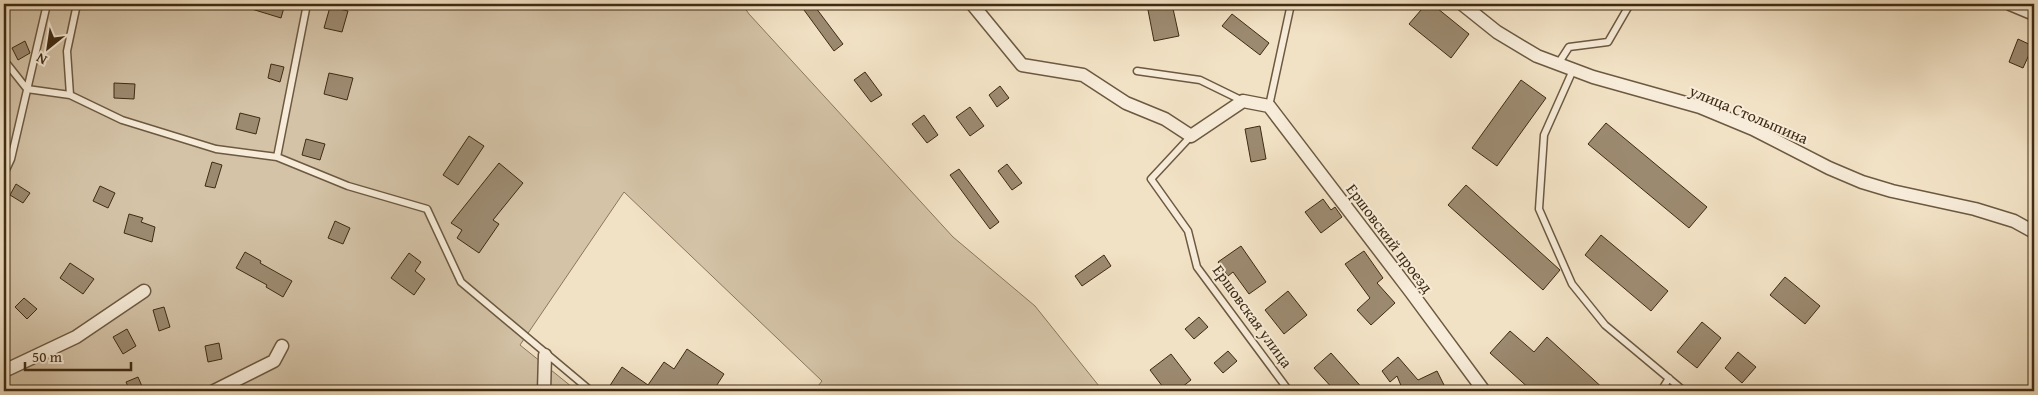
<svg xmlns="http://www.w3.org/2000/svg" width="2038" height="395" viewBox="0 0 2038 395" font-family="'Gentium Book Plus',serif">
<rect width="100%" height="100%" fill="#f2e2c5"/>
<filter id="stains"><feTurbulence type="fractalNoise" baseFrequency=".004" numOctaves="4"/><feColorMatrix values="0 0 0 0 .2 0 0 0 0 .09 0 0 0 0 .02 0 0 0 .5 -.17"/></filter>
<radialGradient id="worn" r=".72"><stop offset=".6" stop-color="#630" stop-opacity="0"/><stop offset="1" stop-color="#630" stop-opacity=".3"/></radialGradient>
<path fill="#d4c3a7" stroke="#8a775d" d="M4 4H742L749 14 953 237 1035 306 1103 391H814L822 381 624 192 520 345 577 391H4Z"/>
<path fill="#9c8a70" stroke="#3f2b13" d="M245 4H285L281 18 245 7Z
M813 4 843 44 834 51 804 10Z
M1150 4H1172L1179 36 1154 41 1148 10 1151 9Z
M1414 4H1432L1469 34 1451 58 1409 24 1421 10Z
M330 7 348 11 342 32 324 28Z
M1232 14 1269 43 1260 55 1222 26Z
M2018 39 2033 46 2023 68 2009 62Z
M25 41 30 53 18 60 12 48Z
M271 64 284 67 280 82 268 78Z
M865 72 882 95 871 102 854 80Z
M329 73 353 78 347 100 324 94Z
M1521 80 1546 98 1497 166 1472 148Z
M114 83 135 84 134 99 114 98Z
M1000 86 1009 98 997 107 989 95Z
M970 107 984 126 970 136 956 117Z
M240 113 260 118 256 134 236 129Z
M924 115 938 135 927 143 912 124Z
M1606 123 1707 207 1689 228 1588 144Z
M1260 126 1266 159 1251 162 1245 129Z
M469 136 484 146 458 185 443 175Z
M306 139 325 144 320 160 302 155Z
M212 162 222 165 215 188 205 186Z
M499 163 523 183 493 220 499 224 479 253 457 238 462 230 451 223Z
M1007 164 1022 183 1012 190 998 171Z
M959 169 999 222 990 229 950 175Z
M16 184 30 193 23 203 10 195Z
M1466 185 1560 270 1543 290 1448 205Z
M100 186 115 193 108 208 93 201Z
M1323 199 1331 210 1335 207 1342 217 1321 233 1305 212Z
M129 214 143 218 141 222 155 227 152 242 124 233Z
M335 221 350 228 343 244 328 238Z
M1601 235 1668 291 1651 311 1585 255Z
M1241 246 1266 282 1249 294 1233 272 1228 276 1218 262Z
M1364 251 1383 278 1377 283 1395 303 1371 325 1357 310 1370 298 1345 264Z
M245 252 261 261 260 263 292 281 283 297 266 287 267 285 236 268Z
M409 253 421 262 415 271 425 279 414 295 391 278Z
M1104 255 1111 266 1082 286 1075 276Z
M70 263 94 279 83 294 60 278Z
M1785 277 1820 306 1805 324 1770 295Z
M1288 291 1307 315 1284 334 1265 310Z
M24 298 37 309 27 319 15 307Z
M164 307 170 327 159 331 153 310Z
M1199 317 1208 327 1194 339 1185 329Z
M1702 322 1721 338 1697 368 1677 352Z
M127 329 136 346 123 354 113 337Z
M1510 331 1534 352 1547 337 1606 391H1532L1490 353Z
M219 343 222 359 208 362 205 346Z
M687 349 724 374 713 391H615L609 387 622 367 648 385 664 362 674 369Z
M1228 351 1237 361 1223 373 1214 363Z
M1738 352 1756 367 1742 383 1725 368Z
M1331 353 1365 391H1335L1314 368Z
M1171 354 1191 380 1177 391H1166L1150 370Z
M1398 357 1418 380 1437 371 1447 391H1395L1402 388 1397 376 1390 382 1382 371Z
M138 377 144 391H130L126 382Z"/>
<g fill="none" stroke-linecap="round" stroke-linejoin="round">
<g stroke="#6c5940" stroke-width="9">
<path id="lane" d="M4 60 27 89
M1558 64 1569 47 1608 42 1630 4
M1573 70 1544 135 1539 209 1572 284 1605 325 1684 391
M1137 71 1200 80 1243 101
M27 89 70 95 122 120 216 149 277 157 348 186 427 209 461 282 591 391
M70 95 67 51 77 4
M1269 106 1291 4
M1191 136 1151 179 1188 231 1197 267 1289 391
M277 157 307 4
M4 174 11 159 47 4
M1661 391 1669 378"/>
</g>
<g stroke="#6c5940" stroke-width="15">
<path id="street" d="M972 4 1022 65 1083 75 1126 103 1165 119 1191 136 1243 101 1269 106 1411 292 1484 391
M1462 4 1497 32 1537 56 1593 77 1700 107 1753 129 1829 168 1862 182 1892 191 1975 209 2014 221 2034 232
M2010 4 2034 14
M4 371 76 337 144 291
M214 391 274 361 282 346
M544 391 545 355"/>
</g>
<use href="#lane" stroke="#f7ecd9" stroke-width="6"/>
<use href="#street" stroke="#f7ecd9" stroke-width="12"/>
</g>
<g text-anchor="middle" stroke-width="4" stroke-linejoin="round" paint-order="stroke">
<g font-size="16" fill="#3f2b13" stroke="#f7ecd9">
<text transform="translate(1749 114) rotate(23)" y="6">улица Столыпина</text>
<text transform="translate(1390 238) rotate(53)" y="6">Ершовский проезд</text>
<text transform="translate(1253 316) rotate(54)" y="6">Ершовская улица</text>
</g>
</g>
<rect width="2038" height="395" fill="none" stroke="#f2e2c5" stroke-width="20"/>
<rect x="5" y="5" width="2028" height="385" fill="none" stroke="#3f2b13" stroke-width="2.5"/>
<rect x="10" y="10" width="2018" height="375" fill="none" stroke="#3f2b13"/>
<g transform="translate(48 48) rotate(210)" stroke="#f7ecd9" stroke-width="4" paint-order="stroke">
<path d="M0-4L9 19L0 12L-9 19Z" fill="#3f2b13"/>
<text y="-8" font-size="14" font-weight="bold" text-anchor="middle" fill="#3f2b13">N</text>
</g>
<path d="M25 362v8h106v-8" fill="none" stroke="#3f2b13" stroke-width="2.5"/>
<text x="32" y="362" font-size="15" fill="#3f2b13" stroke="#f7ecd9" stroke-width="4" paint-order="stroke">50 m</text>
<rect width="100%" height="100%" filter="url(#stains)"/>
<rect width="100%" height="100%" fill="url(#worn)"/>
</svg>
